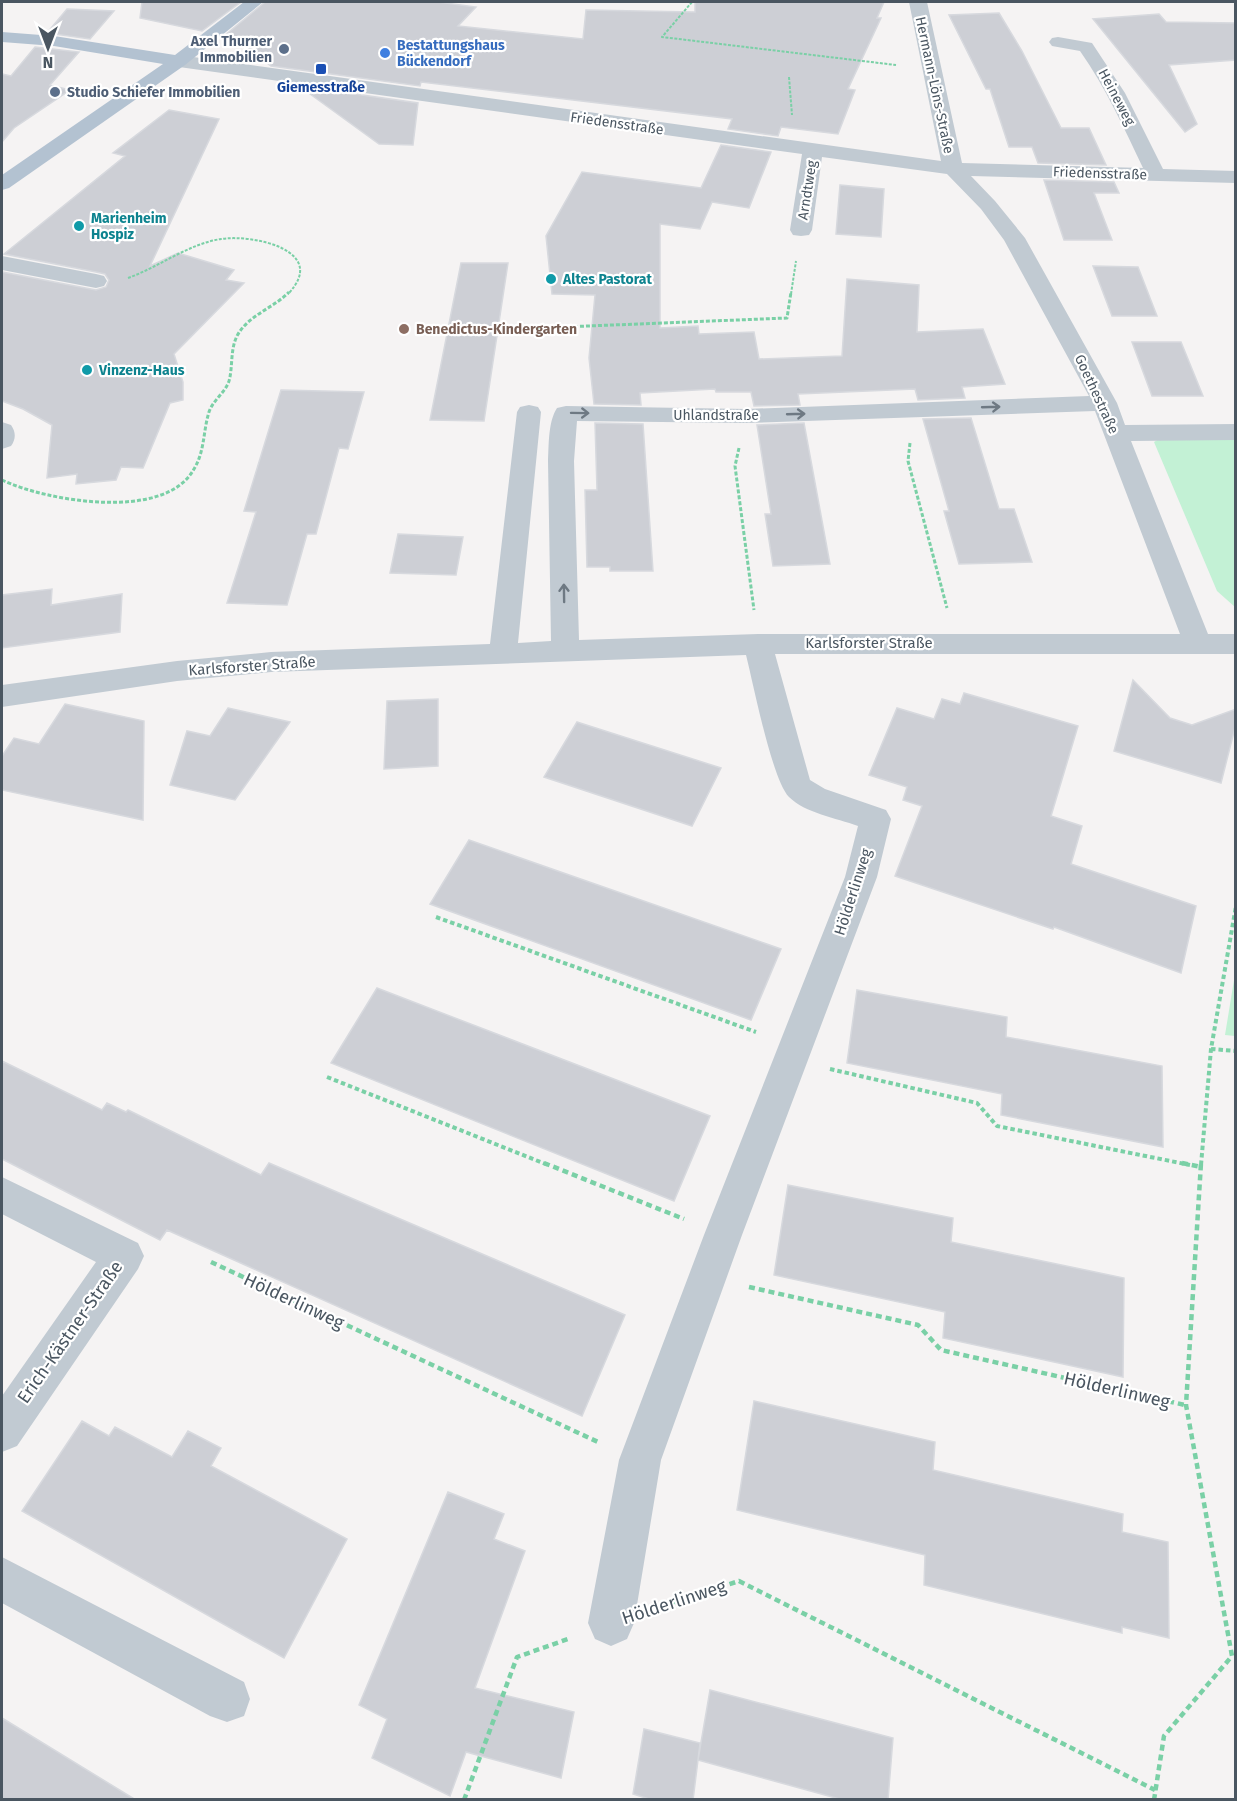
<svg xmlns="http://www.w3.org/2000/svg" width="1237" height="1801" viewBox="0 0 1237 1801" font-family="'Fira Sans',sans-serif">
<rect width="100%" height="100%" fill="#f5f3f3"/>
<path fill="#c3f1d5" d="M1235 434V607L1217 591 1154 442 1161 438Z
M1235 974V1036L1225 1035Z"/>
<path fill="#cdcfd5" stroke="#d7d9de" stroke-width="1.5" d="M142 2H241L202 31 140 18Z
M265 2H438L476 7 458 26 583 39 586 10 695 12V2H884L877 18H881L848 89 855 90 838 134 781 127 778 136 728 129 732 119 421 82 420 86 271 66 246 47 251 42 224 36Z
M67 9 114 11 90 39 47 33Z
M999 13 1022 51 1061 128H1089L1106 165 1038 163 1032 147H1009L990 89H986L949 15Z
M1159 14 1166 22 1236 23V60L1169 65 1197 124 1185 132 1093 19Z
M35 47 79 52 50 85 70 90 14 128 2 142V74L11 76Z
M299 86 418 103 413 145 379 144Z
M169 110 219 119 150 266 178 253 234 270 226 280 244 283 174 354 183 382V400L170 403 143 468 121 467 116 480 76 484 77 474 47 478 52 425 23 409 2 401V272L96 290 106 287 109 280 105 274 96 272 4 254 125 156 113 153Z
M721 145 771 152 749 208 712 202 700 229 660 224V328L698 326 699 334 754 332 759 359 842 356 847 279 919 285 917 332 983 329 1005 384 962 387 965 398 918 400 915 389 798 394 800 405 754 406 751 392H716L715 389 640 393 641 405 594 404 589 358 595 295 552 294 546 236 582 172 701 188Z
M1044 180 1114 182 1119 193H1094L1112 240H1064Z
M840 185 884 189 881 237 836 234Z
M461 263H508L484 421 430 420Z
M1093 266 1138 267 1157 316H1112Z
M1132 342H1181L1203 396H1152Z
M281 390 364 392 348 449 339 448 316 534H307L287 605 227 603 256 512 244 511Z
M971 418 999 509H1014L1032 562 959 564 944 511H949L923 419Z
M595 423 643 424 653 571H610V567H587L585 490H597Z
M804 423 830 564 773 566 765 514H771L757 425Z
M398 534 463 537 456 575 390 573Z
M52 589 51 605 122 594 120 632 2 648V595Z
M1133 680 1170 718 1192 725 1236 709V724L1221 783 1114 751Z
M964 693 1078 726 1051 816 1082 826 1071 864 1196 906 1181 973 1054 927 1053 929 895 876 922 806 903 800 907 787 869 775 897 708 934 719 942 699 960 704Z
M438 699V766L384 769 387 701Z
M65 704 144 721 143 820 2 790V756L14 738 39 744Z
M228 708 290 722 235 800 170 785 187 731 210 736Z
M577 722 721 768 692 826 544 777Z
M469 840 781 949 751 1020 430 904Z
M377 988 710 1116 674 1201 331 1063Z
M857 990 1007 1017 1006 1037 1162 1066 1163 1147 1001 1115 1002 1094 847 1063Z
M2 1061 102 1110 107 1103 126 1112 128 1110 261 1175 269 1163 625 1315 582 1416 167 1230 160 1240 2 1159Z
M788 1185 953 1218 951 1242 1124 1278 1123 1377 943 1338 945 1312 774 1275Z
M754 1401 935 1442 933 1470 1123 1514 1122 1532 1168 1542 1169 1638 1122 1627V1633L924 1585 925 1555 737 1510Z
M82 1421 109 1436 115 1427 172 1457 188 1431 221 1448 211 1466 347 1539 284 1658 22 1511Z
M448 1492 504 1514 494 1539 525 1551 475 1688 574 1712 561 1778 466 1752 450 1796 372 1758 387 1719 359 1705Z
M710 1690 893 1738 888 1800H843L698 1760 693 1800H652L633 1794 644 1729 700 1743 698 1760Z
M2 1718 136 1800H2Z"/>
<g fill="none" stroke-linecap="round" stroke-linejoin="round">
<path stroke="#7ad0a6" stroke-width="2" stroke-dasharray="3 1.5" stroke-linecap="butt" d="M692 2 662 37 896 65
M789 77 792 115
M128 278C159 267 188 244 221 239 252 234 330 250 288 294
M791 294 796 261"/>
<path stroke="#7ad0a6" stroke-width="3" stroke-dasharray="4 2" stroke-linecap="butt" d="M538 328 787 318 791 292
M910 443 908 461 947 608
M739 448 735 466 754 610
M2 480C46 501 165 522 194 469 205 451 203 431 209 412 213 400 225 393 229 381 233 367 230 350 237 336 248 315 274 308 289 292"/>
<path stroke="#7ad0a6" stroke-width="4" stroke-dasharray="4.5 3" stroke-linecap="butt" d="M436 917 756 1032
M1211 1049 1236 1051
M830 1069 977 1103 997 1126 1190 1165
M327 1077 548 1165
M1201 1165 1211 1049 1236 906"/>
<path stroke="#7ad0a6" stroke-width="4.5" stroke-dasharray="6 4" stroke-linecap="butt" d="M544 1163 684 1219
M1182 1163 1201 1167
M211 1262 598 1442
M749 1287 918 1325 941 1350 1185 1405
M663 1606 739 1581 1155 1790
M464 1800 517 1657 568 1639
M1154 1800 1164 1736 1232 1656 1186 1405 1201 1163"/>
<path fill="#c1cad2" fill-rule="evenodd" d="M909 2H927L962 163 1143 168C1124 128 1106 88 1080 51L1052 46 1049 42 1052 38 1058 37 1092 43 1125 93 1163 169 1236 171V183L971 176 995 201 1025 238 1117 403 1125 425 1236 424V440L1131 441 1208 634H1236V654H775L810 780 825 789 886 810 891 819 877 877 742 1235 661 1460 634 1623 627 1639 611 1646 595 1639 588 1623 619 1460 704 1235 845 877 858 826C836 818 805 813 789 797 772 780 753 682 746 655L271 672 177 681 2 707V685L177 661 271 652 490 644 517 412 520 407 529 405 538 407 541 412 518 643 551 641 548 461C549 444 548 422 557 408L566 406 746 409 1089 396 1004 240 981 209 947 174 822 157 812 230 809 235 801 236 793 235 790 230 802 154 179 67 173 65 170 61 173 57 179 55 941 161ZM1095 411 1180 634H758L579 640 574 461 577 421 746 423Z
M2 256 96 274 104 276 107 281 104 286 96 288 2 270Z
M2 422 11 425C16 432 16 439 11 446L2 449Z
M2 1177 138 1243 144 1256 138 1269 17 1446 2 1452V1396L96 1262 2 1214Z
M2 1557 244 1682 250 1699 244 1716 227 1722 210 1716 2 1603Z"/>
<path fill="#b3c2d1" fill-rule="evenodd" d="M244 2H263L185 65 9 188 2 190V175L163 64 54 46 2 42V32L54 36 175 55Z"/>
</g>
<defs><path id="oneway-shaft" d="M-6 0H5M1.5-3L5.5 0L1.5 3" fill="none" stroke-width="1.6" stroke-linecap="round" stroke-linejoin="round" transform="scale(1.5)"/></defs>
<g stroke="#6e7983">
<use href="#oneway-shaft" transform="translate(991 407) rotate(-2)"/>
<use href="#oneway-shaft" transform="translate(580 413) rotate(1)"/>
<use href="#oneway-shaft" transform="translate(796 414) rotate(-2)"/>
<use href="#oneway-shaft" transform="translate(564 593) rotate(-91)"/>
</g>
<g fill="#5c6f8a" stroke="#fff" stroke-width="2">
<circle cx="284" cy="49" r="6"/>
<circle cx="55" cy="92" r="6"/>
</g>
<circle fill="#3f7fe0" stroke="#fff" stroke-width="2" cx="385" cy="53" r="6"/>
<rect fill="#1a4fb4" stroke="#fff" stroke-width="2" x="315" y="63" width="12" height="12" rx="3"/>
<g fill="#0f9aa8" stroke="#fff" stroke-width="2">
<circle cx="79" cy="226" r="6"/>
<circle cx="551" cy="279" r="6"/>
<circle cx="87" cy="370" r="6"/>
</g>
<circle fill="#8d6e63" stroke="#fff" stroke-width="2" cx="404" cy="329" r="6"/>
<g text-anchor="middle" stroke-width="4.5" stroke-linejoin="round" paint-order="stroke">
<g font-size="14" font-weight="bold" fill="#4e5e75" stroke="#fff" text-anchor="end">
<text x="272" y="46">Axel Thurner<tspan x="272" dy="16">Immobilien</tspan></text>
<text x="67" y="97" text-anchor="start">Studio Schiefer Immobilien</text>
</g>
<g font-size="14" font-weight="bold" fill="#366cbe" stroke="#fff" text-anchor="start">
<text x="397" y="50">Bestattungshaus<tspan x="397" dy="16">Bückendorf</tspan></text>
</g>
<g font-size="14" fill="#4a5661" stroke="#fff">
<text transform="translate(935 85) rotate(78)" y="5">Hermann-Löns-Straße</text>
<text transform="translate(1117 97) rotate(62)" y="5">Heineweg</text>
<text transform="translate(617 123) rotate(8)" y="5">Friedensstraße</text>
<text transform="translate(1100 173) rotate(2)" y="5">Friedensstraße</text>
<text transform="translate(807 190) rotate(-81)" y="5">Arndtweg</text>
<text transform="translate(1097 394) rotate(65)" y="5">Goethestraße</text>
<text x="716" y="420">Uhlandstraße</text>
</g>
<g font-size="14" font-weight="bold" fill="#164399" stroke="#fff">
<text x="321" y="92">Giemesstraße</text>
</g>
<g font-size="14" font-weight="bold" fill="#0d838f" stroke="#fff" text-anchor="start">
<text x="91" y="223">Marienheim<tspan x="91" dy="16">Hospiz</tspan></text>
<text x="563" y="284">Altes Pastorat</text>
<text x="99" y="375">Vinzenz-Haus</text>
</g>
<g font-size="14" font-weight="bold" fill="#785e54" stroke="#fff" text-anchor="start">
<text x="416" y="334">Benedictus-Kindergarten</text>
</g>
<g font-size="15" fill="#4a5661" stroke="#fff">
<text x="869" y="648">Karlsforster Straße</text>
<text transform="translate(252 666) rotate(-4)" y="5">Karlsforster Straße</text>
<text transform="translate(853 892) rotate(-72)" y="5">Hölderlinweg</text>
</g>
<g font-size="18" fill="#4a5661" stroke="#fff">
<text transform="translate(294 1301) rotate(25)" y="6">Hölderlinweg</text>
<text transform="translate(70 1332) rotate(-55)" y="6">Erich-Kästner-Straße</text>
<text transform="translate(1117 1390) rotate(13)" y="6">Hölderlinweg</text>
<text transform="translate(674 1602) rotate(-18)" y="6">Hölderlinweg</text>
</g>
</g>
<rect width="1237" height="1801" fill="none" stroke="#4a5661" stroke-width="6"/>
<g transform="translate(48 48) rotate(180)" stroke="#ffffff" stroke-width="4.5" paint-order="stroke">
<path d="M0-4.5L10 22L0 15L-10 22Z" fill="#4a5661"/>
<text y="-9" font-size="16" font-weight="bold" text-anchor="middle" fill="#4a5661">N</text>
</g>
</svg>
